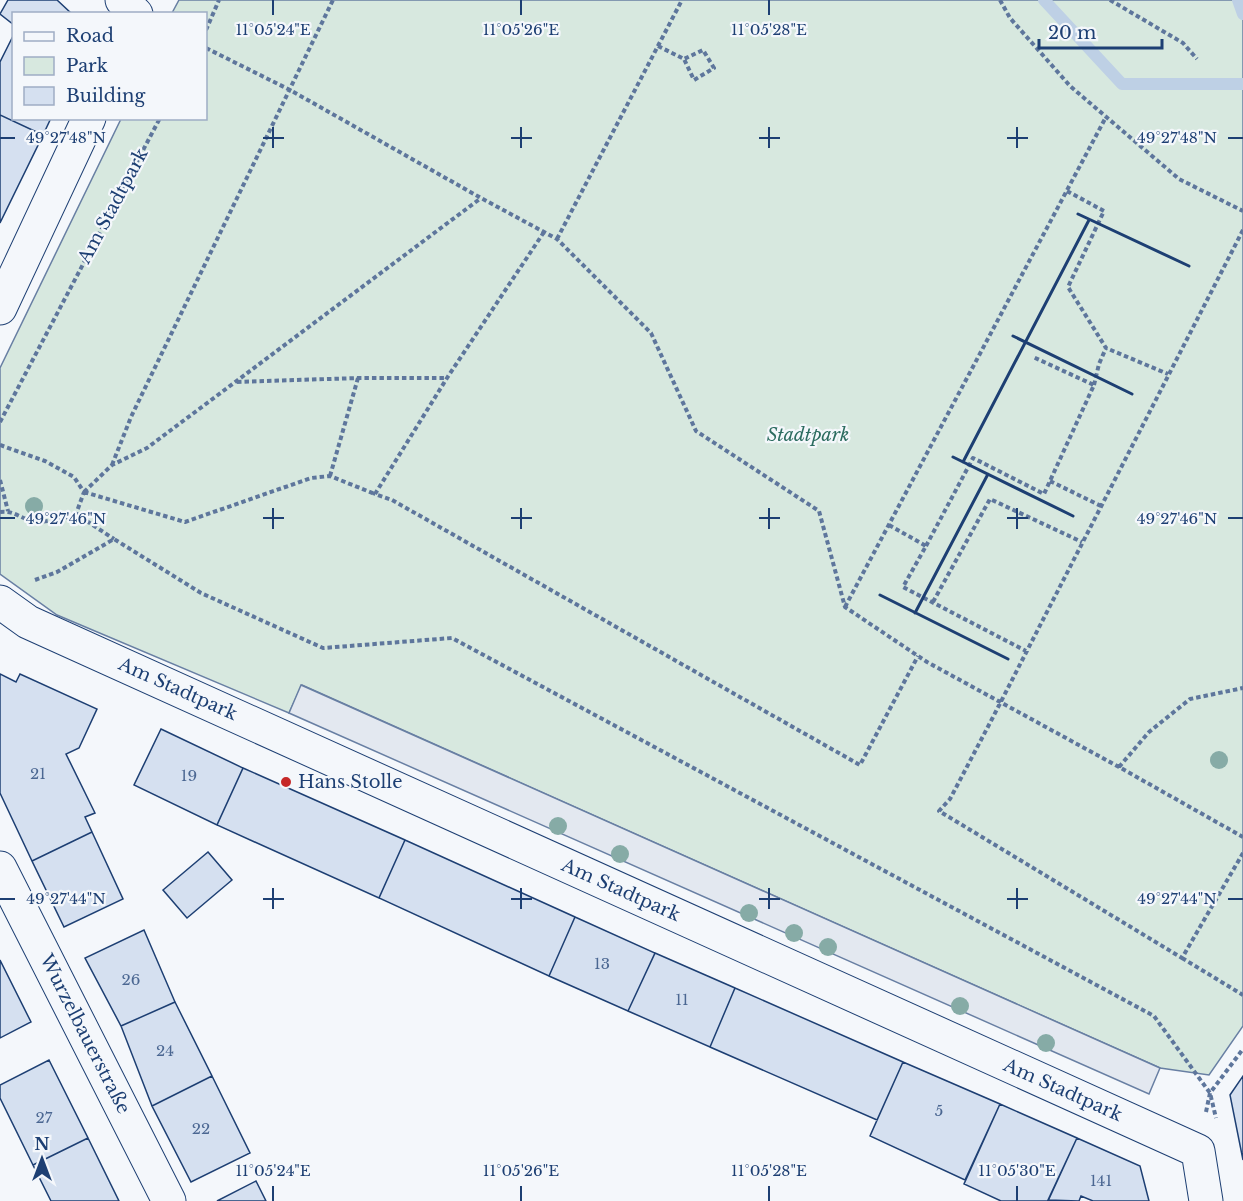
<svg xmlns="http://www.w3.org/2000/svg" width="1243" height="1201" viewBox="0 0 1243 1201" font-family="'Libre Baskerville',serif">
<rect width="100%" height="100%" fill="#f4f7fb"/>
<path fill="#d7e8df" stroke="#687fa3" stroke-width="1.5" d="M179 0H1243V1026L1209 1075 1160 1068 302 685 289 713 57 615 0 574V368L121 119 206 118V14L172 13Z"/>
<path fill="#e3e8f0" stroke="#687fa3" stroke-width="1.5" d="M301 685 1160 1068 1149 1094 289 713Z"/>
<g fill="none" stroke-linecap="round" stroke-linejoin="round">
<path stroke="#bed0e5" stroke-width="12" d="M1044 0 1122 84H1243
M1238 0 1243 14"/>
</g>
<path fill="#d5e0f0" stroke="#1d3f73" stroke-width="1.5" d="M8 0H57L72 14H14V25L0 14Z
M14 34V118H51L43 135 0 115V62Z
M0 115 43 135 0 223Z
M0 674 16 682 20 674 97 709 79 748 66 754 95 813 85 817 92 832 32 861 0 793Z
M161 729 243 768 217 825 134 785Z
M243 768 405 840 379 898 217 825Z
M92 832 123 899 64 927 32 861Z
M405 840 575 917 549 976 379 898Z
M208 852 232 880 187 918 163 890Z
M575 917 655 953 628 1011 549 976Z
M144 930 175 1002 121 1026 85 958Z
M655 953 735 988 710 1047 628 1011Z
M0 960 31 1022 0 1038Z
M735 988 903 1062 877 1120 710 1047Z
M175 1002 212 1076 152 1106 121 1026Z
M49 1060 88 1138 33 1165 0 1098V1085Z
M903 1062 1000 1104 965 1180 870 1136Z
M212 1076 250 1153 191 1182 152 1106Z
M1243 1076V1160L1230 1095Z
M1000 1104 1077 1138 1048 1201H1001L964 1184Z
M88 1138 119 1201H51L33 1165Z
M1077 1138 1140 1166 1149 1201H1093L1081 1196 1079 1201 1048 1200Z
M256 1181 266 1201H217Z"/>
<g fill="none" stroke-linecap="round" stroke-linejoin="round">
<g stroke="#1d3f73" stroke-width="35">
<path id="minor" d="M122 0 136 14
M0 308 89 118
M0 602 28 622 1198 1151 1206 1201
M0 868 169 1201"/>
</g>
<path stroke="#5e769c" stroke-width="4" stroke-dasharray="4.5 3" stroke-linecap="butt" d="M1000 0 1010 18 1070 86 1179 179 1243 211
M1110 0 1183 43 1197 59
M206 30 219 0
M658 46 684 59 694 80 714 68 703 50 684 59
M206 48 290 90 481 198 557 239 651 333 696 431 819 511 845 607 927 662 1119 767 1243 837
M1067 191 1104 211 1068 287 1106 348 1168 374
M1243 230 992 719 950 799 939 811 1182 958 1243 853
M544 232 447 378 375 494 392 500 860 765 918 656
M557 239 682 0
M237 382 358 378H447
M1094 385 1099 364 1106 348
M0 422 160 118
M0 445 45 461 74 477 84 492 76 514 114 539
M112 465 131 417 333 0
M330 476 358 378
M0 480 8 511
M1050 481 1101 506
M84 492 112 465 147 448 481 198
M84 492 185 522 311 478 330 476 375 494
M0 512C13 510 20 518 32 521 45 523 64 519 76 514
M889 525 926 546 903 587 1026 651
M926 546 973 458 1044 494 1094 385 1033 357
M35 580 57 572 114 539 201 593 323 648 452 638 1154 1016 1210 1093 1216 1118
M933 602 990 499 1082 542
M845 607 1106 117
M1119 767 1149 732 1190 699 1243 688
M1182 958 1243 995
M1206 1112 1210 1093 1243 1049"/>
<use href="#minor" stroke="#f4f7fb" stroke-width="33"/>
<path stroke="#1d3f73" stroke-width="3" d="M1078 214 1189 266
M1013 336 1132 394
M953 457 1073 516
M963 462 1089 220
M880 595 1008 659
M915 613 988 474"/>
</g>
<g fill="#86aba6">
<circle cx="34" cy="506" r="9"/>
<circle cx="1219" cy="760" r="9"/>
<circle cx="558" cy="826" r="9"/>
<circle cx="620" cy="854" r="9"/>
<circle cx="749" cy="913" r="9"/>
<circle cx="794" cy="933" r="9"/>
<circle cx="828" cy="947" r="9"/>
<circle cx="960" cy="1006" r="9"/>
<circle cx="1046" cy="1043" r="9"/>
</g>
<path fill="none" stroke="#1d3f73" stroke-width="2" d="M273 0V15M521 0V15M769 0V15M273 127V148M521 127V148M769 127V148M1017 127V148M0 138H15M263 138H284M511 138H532M759 138H780M1007 138H1028M1228 138H1243M273 508V529M521 508V529M769 508V529M1017 508V529M0 518H15M263 518H284M511 518H532M759 518H780M1007 518H1028M1228 518H1243M273 888V909M521 888V909M769 888V909M1017 888V909M0 899H15M263 899H284M511 899H532M759 899H780M1007 899H1028M1228 899H1243M273 1186V1201M521 1186V1201M769 1186V1201M1017 1186V1201"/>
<circle fill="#c62828" stroke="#f4f7fb" stroke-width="2" cx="286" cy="782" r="6"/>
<g text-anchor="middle" stroke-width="4.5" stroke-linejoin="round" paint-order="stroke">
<g font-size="15" fill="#4b6792">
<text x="38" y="779">21</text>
<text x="189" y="781">19</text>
<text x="602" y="969">13</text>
<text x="131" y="985">26</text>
<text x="682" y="1005">11</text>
<text x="165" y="1056">24</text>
<text x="939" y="1116">5</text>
<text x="44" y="1123">27</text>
<text x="201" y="1134">22</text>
<text x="1101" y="1186">141</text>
</g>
<g font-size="18" fill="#1d3f73" stroke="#f4f7fb">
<text transform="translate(113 206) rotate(-62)" y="6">Am Stadtpark</text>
<text transform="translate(178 689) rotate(24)" y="6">Am Stadtpark</text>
<text transform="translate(621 890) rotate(24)" y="6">Am Stadtpark</text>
<text transform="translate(85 1034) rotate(63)" y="6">Wurzelbauerstraße</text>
<text transform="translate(1063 1090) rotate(24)" y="6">Am Stadtpark</text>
</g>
<g font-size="18" font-style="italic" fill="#2c6c60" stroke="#f4f7fb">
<text x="808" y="441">Stadtpark</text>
</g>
<g font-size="18" fill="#1d3f73" stroke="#f4f7fb" text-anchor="start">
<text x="298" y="788">Hans Stolle</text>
</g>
</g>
<g font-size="15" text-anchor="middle" fill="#1d3f73" stroke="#f4f7fb" stroke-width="4.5" stroke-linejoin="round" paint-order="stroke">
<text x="273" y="35">11°05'24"E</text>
<text x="521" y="35">11°05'26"E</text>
<text x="769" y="35">11°05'28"E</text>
<text x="66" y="143">49°27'48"N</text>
<text x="1177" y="143">49°27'48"N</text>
<text x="66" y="524">49°27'46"N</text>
<text x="1177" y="524">49°27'46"N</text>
<text x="66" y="904">49°27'44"N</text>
<text x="1177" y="904">49°27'44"N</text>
<text x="273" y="1176">11°05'24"E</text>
<text x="521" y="1176">11°05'26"E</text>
<text x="769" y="1176">11°05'28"E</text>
<text x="1017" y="1176">11°05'30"E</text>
</g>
<rect x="12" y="12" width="195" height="108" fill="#f4f7fb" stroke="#9eadc5" stroke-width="1.5"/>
<rect x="24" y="32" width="30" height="9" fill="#f4f7fb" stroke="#9eadc5" stroke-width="1.5"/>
<text x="66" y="42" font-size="18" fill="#1d3f73">Road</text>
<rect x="24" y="57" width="30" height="18" fill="#d7e8df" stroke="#9eadc5" stroke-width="1.5"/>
<text x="66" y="72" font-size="18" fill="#1d3f73">Park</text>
<rect x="24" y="87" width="30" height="18" fill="#d5e0f0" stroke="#9eadc5" stroke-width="1.5"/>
<text x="66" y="102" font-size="18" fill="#1d3f73">Building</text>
<g transform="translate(42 1159)" stroke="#f4f7fb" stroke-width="4.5" paint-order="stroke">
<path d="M0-4.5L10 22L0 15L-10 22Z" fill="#1d3f73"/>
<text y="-9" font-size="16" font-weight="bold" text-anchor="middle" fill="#1d3f73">N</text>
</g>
<path d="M1039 39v9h123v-9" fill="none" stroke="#1d3f73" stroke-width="3"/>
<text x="1048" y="39" font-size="18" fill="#1d3f73" stroke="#f4f7fb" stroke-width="4.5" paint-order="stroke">20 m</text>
</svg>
